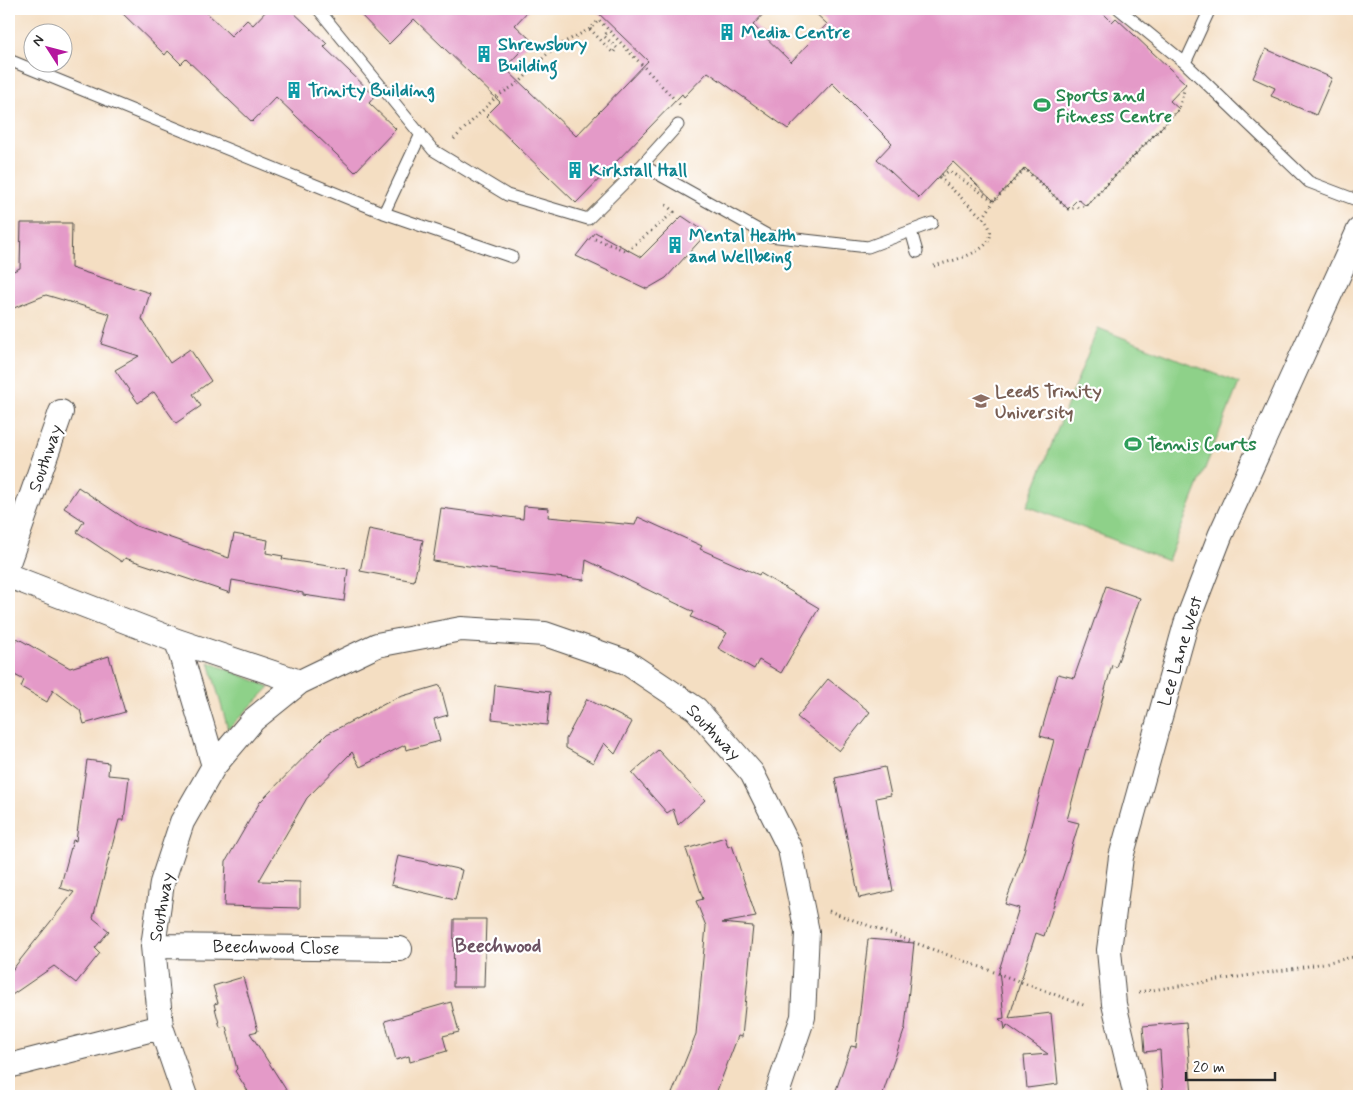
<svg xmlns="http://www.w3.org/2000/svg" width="1368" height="1105" viewBox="0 0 1368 1105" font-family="Mynerve,sans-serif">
<rect width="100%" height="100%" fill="#fff"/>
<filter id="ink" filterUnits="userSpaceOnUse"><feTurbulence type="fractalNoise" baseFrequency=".02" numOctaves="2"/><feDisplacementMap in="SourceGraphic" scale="10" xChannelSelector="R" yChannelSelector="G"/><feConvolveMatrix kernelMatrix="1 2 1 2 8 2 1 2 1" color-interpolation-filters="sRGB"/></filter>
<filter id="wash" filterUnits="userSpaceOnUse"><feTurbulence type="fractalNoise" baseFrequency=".0096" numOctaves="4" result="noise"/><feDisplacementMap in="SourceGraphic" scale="20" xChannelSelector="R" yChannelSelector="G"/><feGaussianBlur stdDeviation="1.12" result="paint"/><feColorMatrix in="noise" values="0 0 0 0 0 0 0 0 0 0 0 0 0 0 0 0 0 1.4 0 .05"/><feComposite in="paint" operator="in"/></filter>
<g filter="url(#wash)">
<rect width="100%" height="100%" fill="#f4dec2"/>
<path fill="#8ed189" stroke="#5c7e5a" d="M1098 328 1239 383 1168 561 1027 506Z
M209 662 270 687 228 729Z"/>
<g id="blocks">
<path fill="#e49ac8" d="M118 9H203L231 36 247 20 253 25 268 9H290L327 44 324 47 375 96 369 103 396 129 355 172 276 97 252 122 186 59 181 64 168 51 165 55Z
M355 9H530L515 25 531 40 505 68 576 136 648 61 594 9H768L753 25 791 62 827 24 811 9H1099L1112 22 1116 18 1186 84 1170 101 1179 109 1086 206 1078 199 1068 209 1025 168 994 201 953 162 919 198 877 159 892 143 832 83 788 129 708 72 684 97 682 94 576 203 486 116 500 102 414 19 389 44Z
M1266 49 1332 78 1316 115 1271 96 1275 88 1253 78Z
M682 216 707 233 666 278 647 289 576 256 595 232 641 257Z
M21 223H72L71 268 150 293 142 319 170 363 190 349 211 381 193 394 201 406 176 423 154 392 138 403 115 370 139 356 101 344 110 314 46 295 9 310V273L20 268Z
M78 487 136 526 229 558 234 534 268 540 266 553 283 556 282 559 348 569 344 601 303 595V593L232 580 230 593 125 558 122 562 77 532 84 521 64 508Z
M524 506 549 508 548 517 635 525 638 517 702 546 700 549 759 575 760 573 819 608 781 673 759 660 754 669 718 648 727 633 691 617 694 612 586 560 584 580 518 573 433 561 441 508 523 519Z
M369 529 423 540 414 581 360 571Z
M1106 586 1140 598 1116 667 1112 665 1088 750 1086 749 1067 820 1079 823 1065 870 1044 936 1036 933 1009 1018 1051 1013 1058 1084 1027 1088 1024 1056 1048 1054 1007 1025 1005 1030 1004 1023 999 1019 1004 1018 999 970 1019 908 1005 904 1023 855 1054 740 1040 736 1058 674 1074 678Z
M17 638 70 668 109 656 125 712 84 724 80 710 53 690 47 702 21 687 24 680 9 672V652Z
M828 679 870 712 839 751 797 717Z
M440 685 448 715 434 719 440 741 406 750 405 745 360 767 352 752 307 798 259 881 300 882V908L224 906 226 861 260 802 327 734 396 698Z
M495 685 550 692 547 725 492 719Z
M587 699 632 722 615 754 604 743 593 763 566 748V739Z
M658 750 705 800 678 825 673 809 667 813 632 773Z
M87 760 109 763 108 775 129 777 124 820H119L93 918 109 931 95 948 100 953 76 983 54 966 9 997V974L74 892 60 888 73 840 76 841Z
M885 767 891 795 876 798 893 891 859 898 835 778Z
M725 837 728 847 732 845 756 917 722 923 753 926 742 1037 738 1036 715 1096H671L696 1034 706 926 696 901 703 899 686 849Z
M398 856 462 870 455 900 391 885Z
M454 919H486L484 987H453Z
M868 939 914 943 905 1028 882 1096H834L851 1046 856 1047Z
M243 977 258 1031 250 1033 290 1096H251L235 1071 237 1069 226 1026 220 1027 214 1004 218 1003 213 986Z
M451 1002 459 1032 443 1036 447 1051 410 1062 409 1056 396 1060 385 1021Z
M1186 1022 1192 1096H1163L1160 1050 1145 1052 1143 1026Z"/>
</g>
</g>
<g filter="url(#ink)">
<use href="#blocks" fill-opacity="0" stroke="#494642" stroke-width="1"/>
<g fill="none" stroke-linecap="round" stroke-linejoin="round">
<g stroke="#494642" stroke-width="13">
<path id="lane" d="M318 9 433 150 507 195 588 219 642 165 769 236 868 247 932 223
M1119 9 1185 63
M1210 9 1185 63 1309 182 1359 201
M9 60 384 213
M421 134 384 213 512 257
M642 165 678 125
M911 231 917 252"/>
</g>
<g stroke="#494642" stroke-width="26">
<path id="street" d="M9 560 61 412
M9 576 177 641 300 682
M177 641 214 766
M153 946 400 949
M9 1066 161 1027
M185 1096 161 1027 153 946 162 883 182 822 214 766 253 720 300 682 377 645 461 629 545 634 626 662 696 709 752 773 790 849 807 932 803 1017 776 1096
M1136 1096 1114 1004 1109 950 1121 857 1186 624 1220 536 1359 230"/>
</g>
<path stroke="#494642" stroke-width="3" stroke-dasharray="1 4" stroke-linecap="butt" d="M833 11 835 9
M590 29 613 53 617 48 604 36 609 30
M454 139 496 97 520 82 545 56 557 46 590 29 599 20 681 106
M983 218 994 201
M595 239 627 251 674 212 665 204
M934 266C953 260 1011 249 983 218L939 177 949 171 994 201 1025 169 1068 209 1086 206 1179 109 1184 90
M829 911 1086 1006
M1139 992 1298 968 1359 956"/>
<use href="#lane" stroke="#fff" stroke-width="11"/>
<use href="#street" stroke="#fff" stroke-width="24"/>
</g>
</g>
<defs>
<g id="building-bare" transform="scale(1.35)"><path d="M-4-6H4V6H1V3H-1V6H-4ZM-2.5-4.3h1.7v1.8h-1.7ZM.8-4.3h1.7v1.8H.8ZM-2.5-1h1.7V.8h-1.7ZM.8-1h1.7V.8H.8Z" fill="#0f9aa8" stroke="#fff" stroke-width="2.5" paint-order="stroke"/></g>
<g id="stadium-bare" transform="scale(1.35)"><path d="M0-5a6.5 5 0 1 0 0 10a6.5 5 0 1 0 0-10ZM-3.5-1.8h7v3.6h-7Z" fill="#2e9e5b" stroke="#fff" stroke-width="2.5" paint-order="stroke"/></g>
<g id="university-bare" transform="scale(1.35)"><path d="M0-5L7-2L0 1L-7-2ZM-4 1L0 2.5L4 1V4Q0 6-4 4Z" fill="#8d6e63" stroke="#fff" stroke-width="2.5" paint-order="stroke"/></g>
</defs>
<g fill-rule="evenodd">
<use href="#building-bare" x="727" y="32"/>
<use href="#building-bare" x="484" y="54"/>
<use href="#building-bare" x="294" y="90"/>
<use href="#stadium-bare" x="1042" y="105"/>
<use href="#building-bare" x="575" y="170"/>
<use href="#building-bare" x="675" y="245"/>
<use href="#university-bare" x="981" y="401"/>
<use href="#stadium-bare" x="1133" y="444"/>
</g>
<g text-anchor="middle" stroke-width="4.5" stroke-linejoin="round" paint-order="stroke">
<g font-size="18" font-weight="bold" fill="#0d838f" stroke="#fff" text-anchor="start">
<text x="741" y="38">Media Centre</text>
<text x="498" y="50">Shrewsbury<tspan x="498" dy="21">Building</tspan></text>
<text x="308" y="96">Trinity Building</text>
<text x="589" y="176">Kirkstall Hall</text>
<text x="689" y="241">Mental Health<tspan x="689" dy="21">and Wellbeing</tspan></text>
</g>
<g font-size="18" font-weight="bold" fill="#27864d" stroke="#fff" text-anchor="start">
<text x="1056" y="101">Sports and<tspan x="1056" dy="21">Fitness Centre</tspan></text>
<text x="1147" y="450">Tennis Courts</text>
</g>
<g font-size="18" font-weight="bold" fill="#785e54" stroke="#fff" text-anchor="start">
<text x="995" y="397">Leeds Trinity<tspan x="995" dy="21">University</tspan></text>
</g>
<g font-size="18" fill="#2b2b2b" stroke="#fff">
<text transform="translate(45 458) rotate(-71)" y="6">Southway</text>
<text transform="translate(1180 651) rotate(-73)" y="6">Lee Lane West</text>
<text transform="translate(714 732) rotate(46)" y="6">Southway</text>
<text transform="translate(161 907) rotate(-80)" y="6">Southway</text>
<text transform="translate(276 947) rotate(1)" y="6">Beechwood Close</text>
</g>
<g font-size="19" font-weight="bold" fill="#6c5262" stroke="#fff">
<text x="498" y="952">Beechwood</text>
</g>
</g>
<rect width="1368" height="1105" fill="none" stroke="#fff" stroke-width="30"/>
<g transform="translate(48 48) rotate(306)"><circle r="24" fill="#ffffff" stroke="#aaaaaa"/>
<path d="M0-4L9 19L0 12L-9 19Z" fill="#b5179e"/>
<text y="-8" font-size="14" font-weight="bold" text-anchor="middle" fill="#2b2b2b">N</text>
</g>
<path d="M1186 1072v8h89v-8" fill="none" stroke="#2b2b2b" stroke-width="2.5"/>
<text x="1193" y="1072" font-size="15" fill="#2b2b2b" stroke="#ffffff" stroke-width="4" paint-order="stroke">20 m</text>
</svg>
